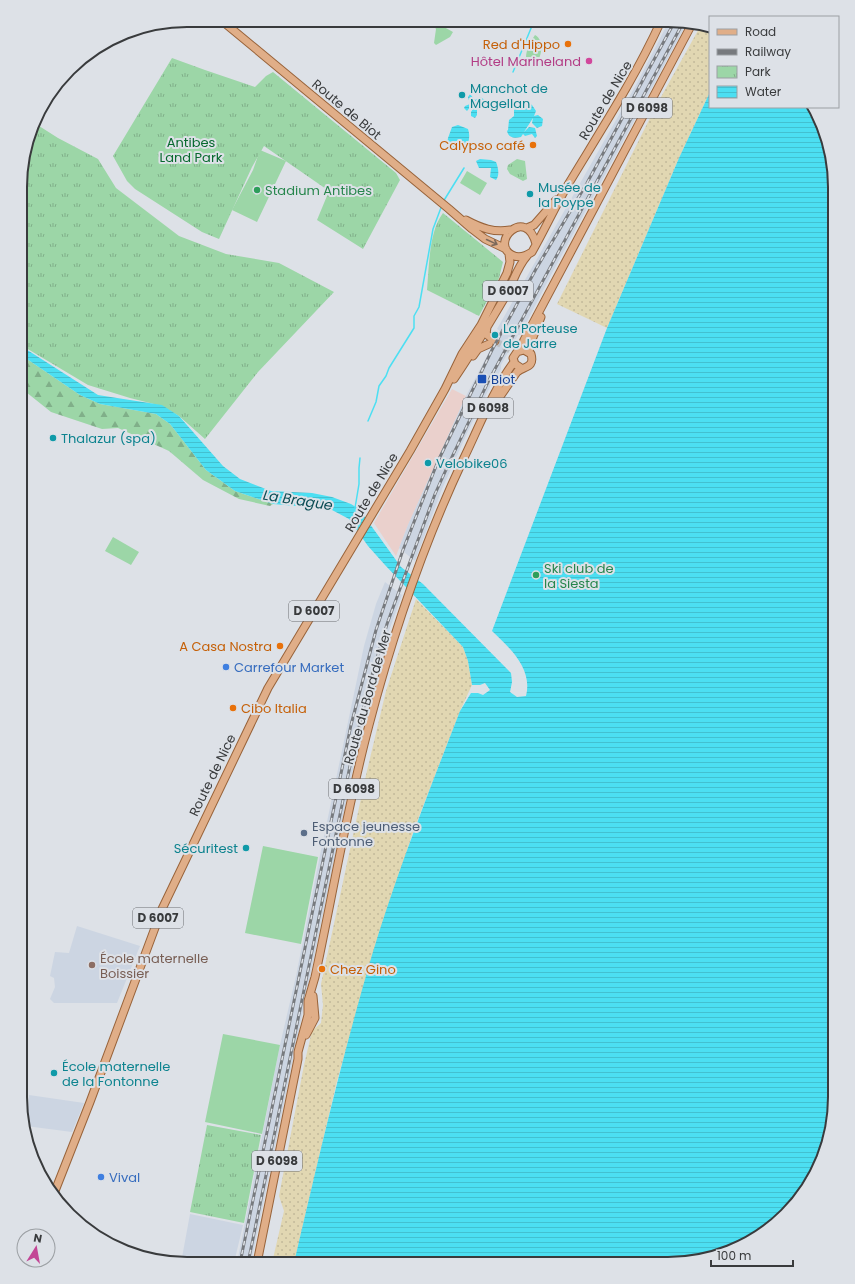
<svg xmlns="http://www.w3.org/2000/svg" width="855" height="1284" viewBox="0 0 855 1284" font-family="Poppins,sans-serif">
<defs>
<pattern id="forest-firs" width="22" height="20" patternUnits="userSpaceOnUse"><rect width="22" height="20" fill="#9cd6a7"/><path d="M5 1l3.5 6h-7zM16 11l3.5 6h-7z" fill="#80af89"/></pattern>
<pattern id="sand-dots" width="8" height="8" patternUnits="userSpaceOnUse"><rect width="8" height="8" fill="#e1d7b2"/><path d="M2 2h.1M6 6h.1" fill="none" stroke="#c2b99a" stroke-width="1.8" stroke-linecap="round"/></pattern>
<pattern id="park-tufts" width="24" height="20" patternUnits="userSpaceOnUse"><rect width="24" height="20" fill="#9cd6a7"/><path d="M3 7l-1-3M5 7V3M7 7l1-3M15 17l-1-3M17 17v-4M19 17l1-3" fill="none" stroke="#80af89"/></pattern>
<pattern id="water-rules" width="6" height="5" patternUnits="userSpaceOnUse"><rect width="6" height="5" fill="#4cdff2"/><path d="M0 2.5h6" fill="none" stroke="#43c0d0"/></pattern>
</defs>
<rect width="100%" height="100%" fill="#dde1e7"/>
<path fill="#ead0cc" d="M452 389 466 396 408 525 396 556 374 523Z"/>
<path fill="#ccd5e2" d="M669 21H688L551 275 520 335H518L501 365V369L493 384 492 383 468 431 442 489 415 561 399 548 408 525 466 396 500 331 497 329 636 85Z
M385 582 402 595 382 650 368 699 356 754 251 1263H237L280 1045 296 976 320 855 364 646 376 604Z
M77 926 140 946 117 1003H54L50 999 55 987 54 978 50 976 55 952 69 953Z
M29 1095 84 1103 72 1132 26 1126 23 1111 28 1109Z
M190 1214 243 1225 234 1263H181Z"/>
<path fill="#9cd6a7" d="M440 21 445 23 444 27 453 32 450 37 436 45 434 43 436 29 434 26 435 23Z
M260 150 286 161 257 222 232 210 253 170Z
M467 171 487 183 480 195 460 183Z
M113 537 139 552 131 565 105 551Z
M263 846 318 857 301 944 245 933Z
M223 1034 280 1045 262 1134 205 1122Z"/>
<path fill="url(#forest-firs)" d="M21 355 80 395 100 404 156 414 170 424 206 470 235 491 273 504 270 506 239 499 203 480 169 451 118 428 102 429 51 412 21 388Z"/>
<path fill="url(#sand-dots)" d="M701 25 710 27V92L679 158 607 328 557 304 656 106Z
M416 599 463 647 468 661 472 685 460 711 413 832 373 955 337 1081 294 1263H272L284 1211 279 1196 304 1065 312 1031 321 1023 323 1005 321 984 366 775 386 691Z"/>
<path fill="url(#park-tufts)" d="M535 35C544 40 542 53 538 61 533 63 530 62 526 58 526 50 530 42 535 35Z
M172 58 205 70 255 87 266 76 273 72 396 173 400 180 363 249 317 220 329 191 264 146 252 167 219 239 202 232 135 189 127 181 113 156Z
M36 124 58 138 98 159 116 188 179 236 226 254 279 263 334 292 258 372 205 439 179 416 162 406 130 398 88 385 21 345V165Z
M517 159 525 161 527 179 523 181 510 174 507 169 508 165Z
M443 213 503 262 499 278 479 316 427 290C429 267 429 231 443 213Z
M207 1125 261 1135 244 1223 190 1212Z"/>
<path fill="url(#water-rules)" d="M710 92V107H813L822 123 835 187V1108L822 1161 801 1198 770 1229 732 1251 668 1264 294 1263C318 1160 342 1057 372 955 397 872 429 791 460 711L471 693H478L483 695 490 690 485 683 480 685H472L468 661 463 647 385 565 368 546 349 519 332 510 311 504 296 506 273 504 235 491 206 470 170 424 156 414 100 404 80 395 21 355V346L98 395 162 405 179 416 223 466 240 479 271 491 312 493 332 497 351 504 359 509 401 567 423 584 511 673 512 682 510 692 517 697 526 696C533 669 510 648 492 631L607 328 679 158Z
M470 94 475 100 480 97 485 100 481 106 477 108V115L475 118 471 116V112L474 107 473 105 471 106 467 111 464 108 465 106 470 104 468 97Z
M527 101 532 105 536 111 534 116 538 115 543 119 542 126 537 128 532 123 533 118 524 132 529 127 535 128 537 136 535 138 532 134 525 136 523 134 521 137C515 138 509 139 507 131L508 130 509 120 514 116V110L520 105Z
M458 125 468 129C473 143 462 158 448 147L447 143 448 138 452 127Z
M480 159 491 160 496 162C498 167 500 175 496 180L490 177 491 168H479L476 161Z"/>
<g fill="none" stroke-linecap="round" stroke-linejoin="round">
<path stroke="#4cdff2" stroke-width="1.5" d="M513 72 534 21
M443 202 464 168
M368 421 376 402 379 386 386 376 389 368 414 328V316L419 307 433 229 442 205
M355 508 359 484V468L360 458"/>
<path stroke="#bcc0c5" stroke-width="7" stroke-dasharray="7 3.5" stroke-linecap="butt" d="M495 341 510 350"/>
<g stroke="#98633a" stroke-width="9">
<path id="major" d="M221 20 449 209 472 229 485 239 506 249
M466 220C481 228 494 233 510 230
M527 228 534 225 556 200
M536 244C526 205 489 243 512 255 519 259 526 256 532 252 544 231 554 209 566 188 599 133 634 80 661 21
M487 327 486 334 495 341
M520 350 524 340 693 22
M529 352 531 342 541 317
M473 356 478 349 489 344
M454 379C472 353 489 324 505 297 513 283 517 267 527 256
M492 408 517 372C524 366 535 368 531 354L524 350 517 352 513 358 515 364 521 368
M306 1035 315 1018 313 996
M53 1196 90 1102 162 909 268 688 410 451 445 389 462 354 481 325 507 273 510 262 509 254
M257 1263 298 1059V1052L308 1015V1001L315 977C333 893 347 808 369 725 392 637 424 543 463 460 479 427 492 392 514 362"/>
</g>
<use href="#major" stroke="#e0ae88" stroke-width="7"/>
<g stroke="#777a7e" stroke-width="3">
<path id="rail" d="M240 1263 351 725 376 630 403 550 438 461 492 350 536 269 587 183 675 21
M248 1263 351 761 368 689 387 624 435 494 450 461 489 380 684 21"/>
</g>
<use href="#rail" stroke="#dde1e7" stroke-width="1.5" stroke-dasharray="4.5" stroke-linecap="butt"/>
</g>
<defs><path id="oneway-shaft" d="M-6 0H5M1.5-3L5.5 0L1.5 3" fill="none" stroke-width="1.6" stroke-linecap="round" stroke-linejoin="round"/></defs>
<use stroke="#7c695b" href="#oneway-shaft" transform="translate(492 242) rotate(25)"/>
<g fill="#e8710a" stroke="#dde1e7" stroke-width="1.5">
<circle cx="568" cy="44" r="4"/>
<circle cx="533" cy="145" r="4"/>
<circle cx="280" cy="646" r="4"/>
<circle cx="233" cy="708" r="4"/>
<circle cx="322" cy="969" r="4"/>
</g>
<circle fill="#d1479c" stroke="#dde1e7" stroke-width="1.5" cx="589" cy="61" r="4"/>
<g fill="#0f9aa8" stroke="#dde1e7" stroke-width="1.5">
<circle cx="462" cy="95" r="4"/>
<circle cx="530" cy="194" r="4"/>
<circle cx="495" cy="335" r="4"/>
<circle cx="53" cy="438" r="4"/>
<circle cx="428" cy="463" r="4"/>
<circle cx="246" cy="848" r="4"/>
<circle cx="54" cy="1073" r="4"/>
</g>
<g fill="#2e9e5b" stroke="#dde1e7" stroke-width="1.5">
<circle cx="257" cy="190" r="4"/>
<circle cx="536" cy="575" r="4"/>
</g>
<rect fill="#1a4fb4" stroke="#dde1e7" stroke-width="1.5" x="477" y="374" width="10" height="10" rx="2"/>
<g fill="#3f7fe0" stroke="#dde1e7" stroke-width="1.5">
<circle cx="226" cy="667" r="4"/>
<circle cx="101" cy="1177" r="4"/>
</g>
<circle fill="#5c6f8a" stroke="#dde1e7" stroke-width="1.5" cx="304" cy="833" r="4"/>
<circle fill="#8d6e63" stroke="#dde1e7" stroke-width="1.5" cx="92" cy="965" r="4"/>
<g text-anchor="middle" stroke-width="4" stroke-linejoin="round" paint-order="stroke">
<g fill="#dde1e7" stroke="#6a6d70" stroke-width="1">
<rect x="622" y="98" width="50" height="20" rx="3"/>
<rect x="483" y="281" width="50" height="20" rx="3"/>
<rect x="463" y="398" width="50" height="20" rx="3"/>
<rect x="289" y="601" width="50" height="20" rx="3"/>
<rect x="329" y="779" width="50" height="20" rx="3"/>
<rect x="133" y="908" width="50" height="20" rx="3"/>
<rect x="252" y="1151" width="50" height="20" rx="3"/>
</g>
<g font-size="12" font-weight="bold" fill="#393b3d">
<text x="647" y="112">D 6098</text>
<text x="508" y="295">D 6007</text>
<text x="488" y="412">D 6098</text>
<text x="314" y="615">D 6007</text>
<text x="354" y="793">D 6098</text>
<text x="158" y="922">D 6007</text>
<text x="277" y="1165">D 6098</text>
</g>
<g font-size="13" fill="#c56008" stroke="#dde1e7" text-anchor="end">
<text x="560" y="49">Red d'Hippo</text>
<text x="525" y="150">Calypso café</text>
<text x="272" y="651">A Casa Nostra</text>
<text x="241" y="713" text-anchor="start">Cibo Italia</text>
<text x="330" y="974" text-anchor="start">Chez Gino</text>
</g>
<g font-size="13" fill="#b23c85" stroke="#dde1e7" text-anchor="end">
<text x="581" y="66">Hôtel Marineland</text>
</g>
<g font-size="13" fill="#0d838f" stroke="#dde1e7" text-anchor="start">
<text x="470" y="93">Manchot de<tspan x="470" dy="15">Magellan</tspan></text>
<text x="538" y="192">Musée de<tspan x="538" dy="15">la Poype</tspan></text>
<text x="503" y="333">La Porteuse<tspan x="503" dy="15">de Jarre</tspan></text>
<text x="61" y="443">Thalazur (spa)</text>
<text x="436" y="468">Velobike06</text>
<text x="238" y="853" text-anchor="end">Sécuritest</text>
<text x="62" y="1071">École maternelle<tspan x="62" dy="15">de la Fontonne</tspan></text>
</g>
<g font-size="13" fill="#393b3d" stroke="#dde1e7">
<text transform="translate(605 100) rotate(-59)" y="5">Route de Nice</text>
<text transform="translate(347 109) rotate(40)" y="5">Route de Biot</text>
<text transform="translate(371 492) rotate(-59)" y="5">Route de Nice</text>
<text transform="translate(367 697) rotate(-74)" y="5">Route du Bord de Mer</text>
<text transform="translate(212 775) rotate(-64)" y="5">Route de Nice</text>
</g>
<g font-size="13" fill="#07692e" stroke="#dde1e7">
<text x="191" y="147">Antibes<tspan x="191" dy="15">Land Park</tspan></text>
</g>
<g font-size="13" fill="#27864d" stroke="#dde1e7" text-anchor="start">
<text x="265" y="195">Stadium Antibes</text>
<text x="544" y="573">Ski club de<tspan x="544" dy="15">la Siesta</tspan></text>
</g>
<g font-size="13" fill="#164399" stroke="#dde1e7" text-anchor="start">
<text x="491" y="384">Biot</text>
</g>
<g font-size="13" fill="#366cbe" stroke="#dde1e7" text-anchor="start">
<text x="234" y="672">Carrefour Market</text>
<text x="109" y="1182">Vival</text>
</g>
<g font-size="13" fill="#4e5e75" stroke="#dde1e7" text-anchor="start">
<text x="312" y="831">Espace jeunesse<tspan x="312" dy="15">Fontonne</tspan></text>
</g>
<g font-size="13" fill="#785e54" stroke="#dde1e7" text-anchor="start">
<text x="100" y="963">École maternelle<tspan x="100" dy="15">Boissier</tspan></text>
</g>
<g font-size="14" font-style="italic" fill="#0b4c54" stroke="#dde1e7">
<text transform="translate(298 500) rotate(9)" y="5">La Brague</text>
</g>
</g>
<path d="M0 0H855V1284H0ZM187 27H668A160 160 0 0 1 828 187V1097A160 160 0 0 1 668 1257H187A160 160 0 0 1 27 1097V187A160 160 0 0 1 187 27Z" fill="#dde1e7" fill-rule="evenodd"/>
<path fill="none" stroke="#393b3d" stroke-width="2" d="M187 27H668A160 160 0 0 1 828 187V1097A160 160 0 0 1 668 1257H187A160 160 0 0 1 27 1097V187A160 160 0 0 1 187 27Z"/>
<rect x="709" y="16" width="130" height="92" fill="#dde1e7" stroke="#9b9fa3"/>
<rect x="717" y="29" width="20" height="6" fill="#e0ae88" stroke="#9b9fa3"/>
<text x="745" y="36" font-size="12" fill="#393b3d">Road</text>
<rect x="717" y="49" width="20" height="6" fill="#777a7e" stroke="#9b9fa3"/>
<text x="745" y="56" font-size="12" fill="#393b3d">Railway</text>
<rect x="717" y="66" width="20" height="12" fill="url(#park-tufts)" stroke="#9b9fa3"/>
<text x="745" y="76" font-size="12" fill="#393b3d">Park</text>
<rect x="717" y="86" width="20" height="12" fill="url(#water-rules)" stroke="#9b9fa3"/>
<text x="745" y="96" font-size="12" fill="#393b3d">Water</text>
<g transform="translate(36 1248) rotate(11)"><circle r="19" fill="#dde1e7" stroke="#9b9fa3"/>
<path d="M0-3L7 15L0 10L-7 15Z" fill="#c34696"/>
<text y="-6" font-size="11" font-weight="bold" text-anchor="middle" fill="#393b3d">N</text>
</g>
<path d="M711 1260v6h82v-6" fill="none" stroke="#393b3d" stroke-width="2"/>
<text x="717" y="1260" font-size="12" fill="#393b3d" stroke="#dde1e7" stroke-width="3" paint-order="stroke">100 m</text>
</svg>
